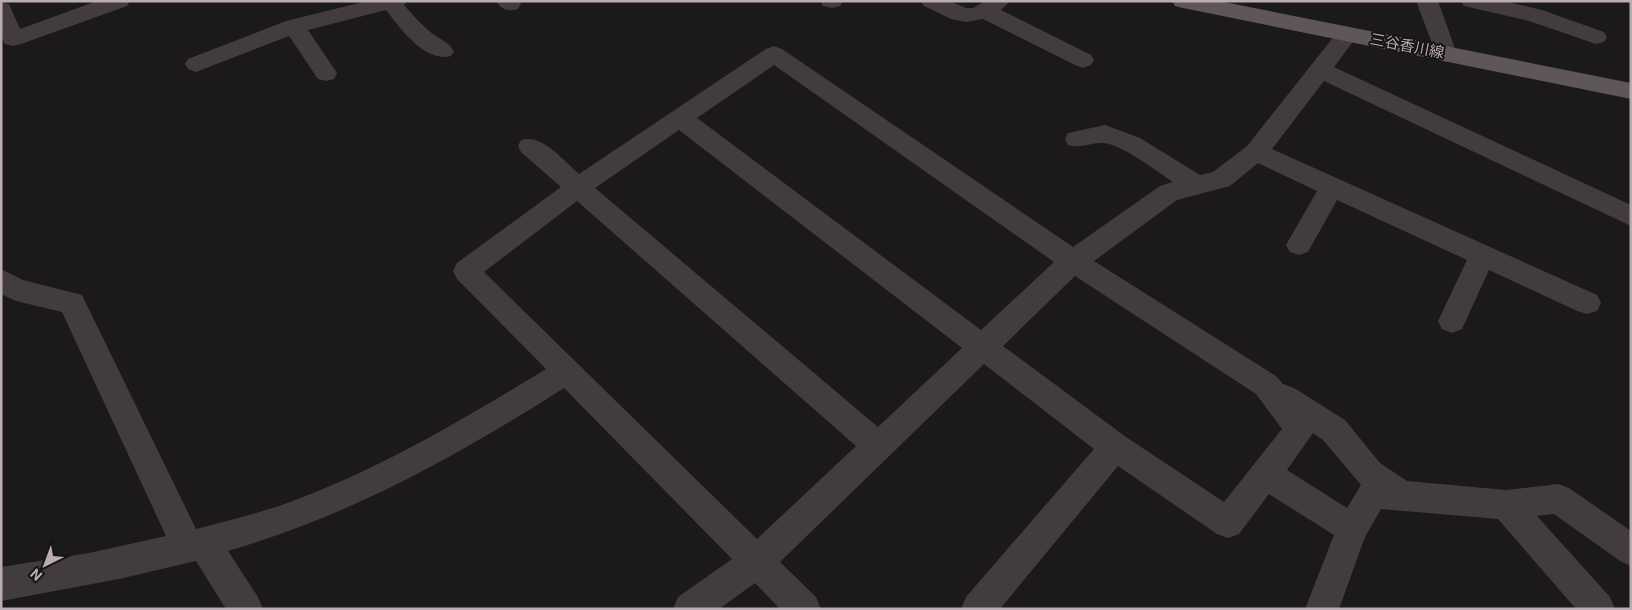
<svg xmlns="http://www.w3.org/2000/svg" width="1632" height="610" viewBox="0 0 1632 610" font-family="Roboto,'Noto Sans JP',sans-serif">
<rect width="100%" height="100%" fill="#1b1919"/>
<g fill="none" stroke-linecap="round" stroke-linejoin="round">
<path fill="#423c3e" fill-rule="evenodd" d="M97 1H130L127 6 21 44 13 46 5 44 1 37V2L9 4 20 29Z
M367 1H407L404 5C412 14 420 23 429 31 437 38 449 42 454 51L451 56C425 63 400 28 386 10L308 30 337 73 334 79 326 81 318 79 289 36 196 72 188 69 185 64 188 59 286 21Z
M496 1H519L521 4 518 9C508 12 502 10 496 1Z
M820 1H843L840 6 832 8 823 6Z
M921 1H950L966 8H973L985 1H1010L1001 10 1091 55 1094 60 1091 65 1083 68 1075 65 983 19 966 22 951 19 924 6Z
M1416 1H1438L1457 54 1454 59 1446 62 1438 59Z
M1461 1H1504L1542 10 1604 32 1607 37 1604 42 1596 44 1529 21 1464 6Z
M1347 28 1355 30 1358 35 1334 67 1631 205V226L1324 81 1272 149 1597 295 1601 303 1597 311 1587 314 1577 311 1489 270 1462 329 1452 333 1442 329 1438 321 1467 260 1337 200 1308 252 1299 255 1290 252 1286 245 1317 191 1258 163 1230 186 1177 200 1094 261 1276 376 1283 384 1294 388 1345 420 1380 463 1407 481 1506 490 1558 484 1569 488 1631 531V566L1620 561 1554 514 1537 516 1610 597 1615 609H1576L1498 519 1381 509 1365 537 1339 609H1305L1334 535 1269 494 1239 534 1228 538 1217 534 1118 466 1000 609H961L966 597 1094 449 984 364 780 562 816 597 821 609H780L755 583 719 609H673L678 597 732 559 564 388C456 457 351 515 228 551L258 597 263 609H226L196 561 119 579 1 601V567L89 553 166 536 62 312 16 301 1 294V269L23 280 82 295 196 529C227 521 260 513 290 502 380 469 464 419 546 369L457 279 453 271 457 263 561 187 521 152 518 146 521 140C542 133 564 161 579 174L766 49 774 46 782 49 1073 247 1160 186 1173 182C1156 171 1123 145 1104 143 1091 142 1081 149 1068 145L1065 139 1068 133 1105 125 1113 128 1140 138 1200 175 1213 172 1247 146 1339 30ZM774 65 1054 262 981 330 697 118ZM679 130 962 348 878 427 595 188ZM577 201 856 446 757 539 484 272ZM1075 276 1256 394 1282 429 1224 502 1126 437 1003 346ZM1313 433 1323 440 1361 485 1347 508 1287 470Z"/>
<path fill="#5f565a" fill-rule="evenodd" d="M1172 1H1219L1631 83V99L1183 8 1175 6Z"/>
</g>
<g text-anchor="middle" stroke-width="4" stroke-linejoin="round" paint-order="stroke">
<g font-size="15" fill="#baabb4" stroke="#161414">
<text transform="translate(1407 46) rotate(11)" y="5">三谷香川線</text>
</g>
</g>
<rect width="1632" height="610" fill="none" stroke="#baabb4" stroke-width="5"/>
<g transform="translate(45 565) rotate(222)" stroke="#161414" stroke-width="4" paint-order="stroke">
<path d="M0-4L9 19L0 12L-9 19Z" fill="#baabb4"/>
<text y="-8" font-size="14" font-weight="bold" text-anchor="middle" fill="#baabb4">N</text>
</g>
</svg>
